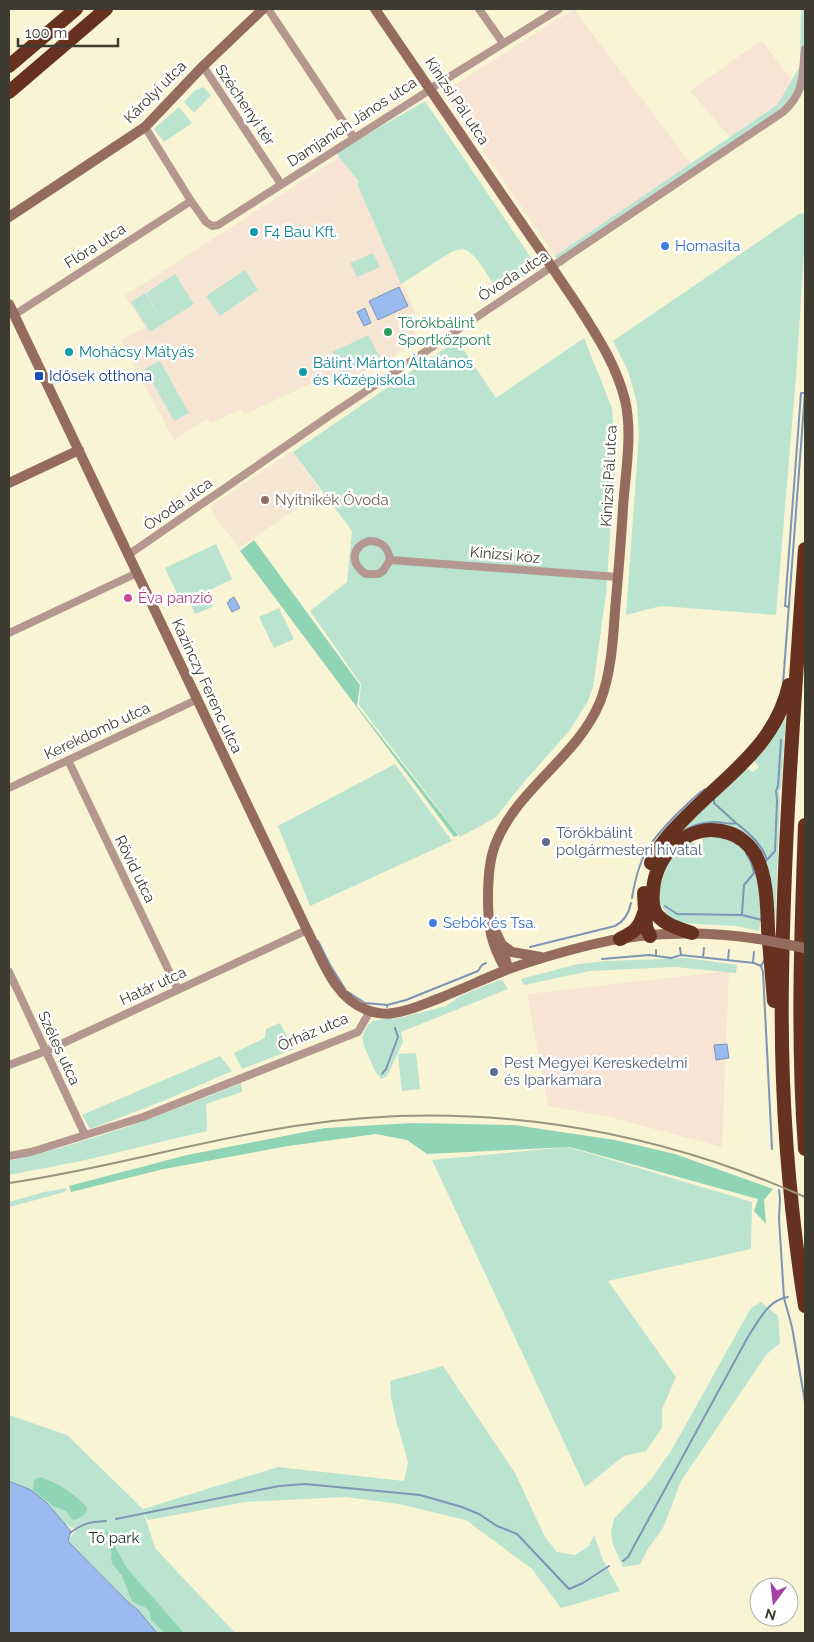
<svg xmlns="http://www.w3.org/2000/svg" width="814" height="1642" viewBox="0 0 814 1642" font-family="Raleway,sans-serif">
<rect width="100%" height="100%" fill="#f9f4d4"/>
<path fill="#f8e4d5" d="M574 9 691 164 555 256 443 92Z
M762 40 791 80 777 105 730 137 690 91Z
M339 157 359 183 197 288 179 261Z
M729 971 722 1147 606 1116 548 1106 527 994Z"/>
<path fill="#f6e5d3" d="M357 184 401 283H402L416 313 411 316 414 321 416 341 386 362 334 385 322 387 318 380 244 415 241 409 210 424 207 419 174 440 120 340 145 327 125 295 179 261 197 288Z
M292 451 321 492 239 548 216 518 210 507Z"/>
<path fill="#bbe4d0" d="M801 9H805V81L798 99 566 262 562 267 555 256 777 105 800 66Z
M203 87 211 95 194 113 184 102 194 91Z
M425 101 538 268 498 292C491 281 479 258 469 252 463 248 459 250 453 251L401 284 357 184 359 182 339 157 337 152Z
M179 107 192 123 164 142 154 129Z
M805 213V238L796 376 776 615 661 606 626 615 639 435 637 403 628 371 613 341 799 214Z
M373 253 380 267 357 277 350 263Z
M245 270 258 290 220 316 206 296Z
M175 274 194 304 150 332 131 302 145 293 162 320 146 293Z
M369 335 380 358 342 375 332 352Z
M584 338 612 408 616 452 606 594 593 687 588 701 570 730 524 782 495 818 460 837 359 705 361 684 310 611 347 582 352 531 293 452 457 340 496 398Z
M160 361 189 413 174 421 145 369Z
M216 544 232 579 182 604 165 568Z
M209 597 213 607 195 614 191 605Z
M279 608 294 639 274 648 259 617Z
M784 718H786L781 789 779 791 780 800 775 929H773L771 905 737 831 674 838 721 790 747 768 753 772 759 767 755 762V758Z
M395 764 452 841 310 906 278 826Z
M720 834C728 839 742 843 747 850 762 871 763 907 759 931L736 926 678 923 667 916 658 899 665 865 678 847 691 840 698 848 703 845 702 836Z
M686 958 737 965 736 973 675 967 590 971 524 985 521 979 578 964 606 961Z
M499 980H502L508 989 401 1032 403 1042 387 1076 381 1079 375 1071 364 1046 362 1037 368 1025 373 1021 383 1019 399 1018 446 1006 460 996Z
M280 1023 294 1049 242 1069 234 1053 265 1038 266 1029Z
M416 1053 420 1089 402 1091 398 1054Z
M220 1056 232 1071 163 1101 90 1129 82 1115Z
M241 1083 242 1092 206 1104 207 1131 81 1161 9 1175V1161C89 1143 165 1114 241 1083Z
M568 1147 752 1202 751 1249 608 1281 676 1377 662 1409V1428L646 1451 624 1456 585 1487 432 1160Z
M67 1188 65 1192 9 1207V1202L44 1192Z
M761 1302 778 1316 780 1343 766 1355 681 1481 663 1528 648 1549 640 1564 623 1567 613 1545 611 1532 614 1519 652 1478 671 1451 751 1308Z
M443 1366 515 1473 545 1537 557 1552 575 1555 589 1546 594 1535 603 1560 620 1591 561 1608 532 1569 466 1520 399 1504 346 1497 245 1502 148 1520 144 1514 155 1548 235 1633H157L68 1540 77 1529C58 1524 58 1512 44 1501 33 1492 22 1486 9 1480V1415L67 1435 143 1509 278 1467 404 1481 408 1462 397 1424 391 1398 390 1381Z"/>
<path fill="#8fd4b5" d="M254 540 360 685 357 706 458 835 454 837 240 551Z
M413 1123 514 1125 615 1140 675 1154 773 1189 764 1200 766 1224 754 1211 758 1199 570 1147 427 1154 407 1140 376 1134 288 1146 164 1169 71 1192 69 1186 187 1155 325 1128Z
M40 1477C59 1483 73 1493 87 1507 87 1514 81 1517 75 1520L72 1519 66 1511 53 1506 33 1490 34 1480Z
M107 1531 126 1567 184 1633H164L151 1619 149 1611 145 1607 138 1605 132 1601 122 1576 112 1563 111 1557 112 1553 102 1534Z"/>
<path fill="#98baee" stroke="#7d94b5" d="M399 287 408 306 378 320 369 301Z
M365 308 371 323 364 326 357 312Z
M234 597 240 608 232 612 227 603 230 601 229 600Z
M727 1044 729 1058 716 1060 714 1045Z
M9 1481 31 1490 46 1502 71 1531 68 1541 129 1603 138 1610 157 1633H9Z"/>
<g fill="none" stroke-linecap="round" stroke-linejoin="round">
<path stroke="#7d94b5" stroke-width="2" d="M789 607 785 606 787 579 801 393H805
M783 684 805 392
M714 798V803L736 823
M681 832C692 826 703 821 716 822 723 822 729 825 736 823 749 833 762 844 767 860
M746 853 751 862 754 873
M765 862 775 851 777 801 776 791 778 786 781 740
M632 898C639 855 649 842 679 812 687 805 695 795 705 789
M665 906 677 914 742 915 762 920
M742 914 744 885 754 873
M318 941 330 965 345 989
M530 947 615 926C625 921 629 913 631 903
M680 948 681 955
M656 950V956
M703 957 704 948
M602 959 649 955 671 958 681 955 754 963 761 966
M765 959 761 966 763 972 772 1149
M728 960 729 950
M753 962 754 952
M348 992 365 1003 387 1005
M387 1007V1005L406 1000 478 971 482 965 486 963
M382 1074 386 1069 398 1037 395 1028
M779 1190 780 1199 779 1219 784 1298 792 1327 805 1402
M116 1519 279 1486 305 1484 420 1495 462 1507 479 1514 497 1526 517 1534 569 1589 583 1583 609 1566
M70 1533C83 1523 90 1522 106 1521
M623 1561 628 1557 749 1335C760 1319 768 1300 788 1297"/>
<path stroke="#b4978e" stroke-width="8" d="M268 9 354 138
M479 9 503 43
M203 66 281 184
M145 127 191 201 206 222 212 226 218 225 425 93 430 89 559 9
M14 315 191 201
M369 541C382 541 388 547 390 560L383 571 378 574H366C350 564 351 547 369 541Z
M128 555 332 414 783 112C805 92 802 77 805 49
M390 560 618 577
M9 633 137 573
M68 760 178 990
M9 788 196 700
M9 972 85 1135
M9 1065 46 1051 307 930
M9 1156 31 1152 143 1117 358 1032 370 1011"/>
<path stroke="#946b5e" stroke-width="10" d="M375 9C427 85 479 161 531 237 548 261 564 285 580 309 599 339 616 365 625 400 633 434 625 475 623 508 621 543 618 577 615 611 613 641 611 674 600 702 577 758 517 788 495 845 489 861 488 881 488 898 488 929 491 944 506 970
M9 217 145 127 203 66 263 9
M9 304 307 930C322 959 334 998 367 1010 375 1013 384 1015 393 1013 410 1011 424 1004 440 998 462 989 484 979 506 970 534 960 561 952 590 945 645 931 703 931 759 939
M9 483 79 450
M493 926 501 943 507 964
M501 944 512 952 541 957"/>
<path stroke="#673120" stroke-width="14" d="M9 66 76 9
M9 92 106 9
M805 549C795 692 784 835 782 979 780 1089 788 1198 805 1306
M805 825C801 933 797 1041 805 1149
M651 863C659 844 672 831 686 817 727 775 775 746 789 685
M644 893 646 927 650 936
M692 933C681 929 667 926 658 916 652 909 652 900 653 891 655 853 690 820 729 833 739 836 749 844 755 854 767 876 767 904 768 929 770 953 772 977 774 1001
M620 939C634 932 639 929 644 913"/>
<path stroke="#97937e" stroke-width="2" d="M9 1183C107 1169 203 1139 302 1125 473 1099 648 1127 805 1197"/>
<path stroke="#946b5e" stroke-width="10" d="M759 939 805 948"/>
</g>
<g fill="#0f9aa8" stroke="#fff" stroke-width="2">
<circle cx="254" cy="232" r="5"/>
<circle cx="69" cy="352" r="5"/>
<circle cx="303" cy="372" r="5"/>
</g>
<g fill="#3f7fe0" stroke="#fff" stroke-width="2">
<circle cx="665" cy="246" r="5"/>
<circle cx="433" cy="923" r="5"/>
</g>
<circle fill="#2e9e5b" stroke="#fff" stroke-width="2" cx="388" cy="332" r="5"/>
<rect fill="#1a4fb4" stroke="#fff" stroke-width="2" x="34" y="371" width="10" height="10" rx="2.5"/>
<circle fill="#8d6e63" stroke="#fff" stroke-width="2" cx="265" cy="500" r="5"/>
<circle fill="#d1479c" stroke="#fff" stroke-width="2" cx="128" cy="598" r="5"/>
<g fill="#5c6f8a" stroke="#fff" stroke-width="2">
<circle cx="546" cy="842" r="5"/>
<circle cx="494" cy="1072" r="5"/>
</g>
<g text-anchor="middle" stroke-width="5" stroke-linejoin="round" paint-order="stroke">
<g font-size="15" fill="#3e3c30" stroke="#fff">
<text transform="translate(155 92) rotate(-45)" y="5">Károlyi utca</text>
<text transform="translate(457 101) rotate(56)" y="5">Kinizsi Pál utca</text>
<text transform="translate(245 105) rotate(56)" y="5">Széchenyi tér</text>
<text transform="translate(352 122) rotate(-33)" y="5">Damjanich János utca</text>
<text transform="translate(95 246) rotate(-33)" y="5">Flóra utca</text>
<text transform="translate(513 276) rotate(-33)" y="5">Óvoda utca</text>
<text transform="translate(609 476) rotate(-87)" y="5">Kinizsi Pál utca</text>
<text transform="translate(178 504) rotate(-35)" y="5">Óvoda utca</text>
<text transform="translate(505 555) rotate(5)" y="5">Kinizsi köz</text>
<text transform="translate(207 686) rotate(65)" y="5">Kazinczy Ferenc utca</text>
<text transform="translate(97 731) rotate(-25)" y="5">Kerekdomb utca</text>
<text transform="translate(135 869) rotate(64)" y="5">Rövid utca</text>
<text transform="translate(153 986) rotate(-25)" y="5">Határ utca</text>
<text transform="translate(313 1032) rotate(-23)" y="5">Őrház utca</text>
<text transform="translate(59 1048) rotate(65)" y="5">Széles utca</text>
</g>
<g font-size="15" fill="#0d838f" stroke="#fff" text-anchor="start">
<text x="264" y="237">F4 Bau Kft.</text>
<text x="79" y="357">Mohácsy Mátyás</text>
<text x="313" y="368">Bálint Márton Általános<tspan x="313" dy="17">és Középiskola</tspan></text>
</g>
<g font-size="15" fill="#366cbe" stroke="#fff" text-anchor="start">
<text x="675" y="251">Homasita</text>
<text x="443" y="928">Sebők és Tsa.</text>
</g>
<g font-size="15" fill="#27864d" stroke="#fff" text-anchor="start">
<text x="398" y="328">Törökbálint<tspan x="398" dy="17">Sportközpont</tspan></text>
</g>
<g font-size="15" fill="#164399" stroke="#fff" text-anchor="start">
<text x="49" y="381">Idősek otthona</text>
</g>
<g font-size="15" fill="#785e54" stroke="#fff" text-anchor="start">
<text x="275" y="505">Nyitnikék Óvoda</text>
</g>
<g font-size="15" fill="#b23c85" stroke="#fff" text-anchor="start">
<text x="138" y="603">Éva panzió</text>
</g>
<g font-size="15" fill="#4e5e75" stroke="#fff" text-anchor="start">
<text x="556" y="838">Törökbálint<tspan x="556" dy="17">polgármesteri hivatal</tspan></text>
<text x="504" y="1068">Pest Megyei Kereskedelmi<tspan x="504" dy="17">és Iparkamara</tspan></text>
</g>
<g font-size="15" fill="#103023" stroke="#fff">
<text x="114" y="1543">Tó park</text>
</g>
</g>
<rect width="814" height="1642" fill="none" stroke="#3e3c30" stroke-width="20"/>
<g transform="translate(774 1602) rotate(195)"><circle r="24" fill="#ffffff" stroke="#b2b1ac"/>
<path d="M0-4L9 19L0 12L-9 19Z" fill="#a642a7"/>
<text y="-8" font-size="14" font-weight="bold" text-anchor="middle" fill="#3e3c30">N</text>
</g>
<path d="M18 38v8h100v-8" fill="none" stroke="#3e3c30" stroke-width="2.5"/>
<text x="25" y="38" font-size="15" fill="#3e3c30" stroke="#ffffff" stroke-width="4" paint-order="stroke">100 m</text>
</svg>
